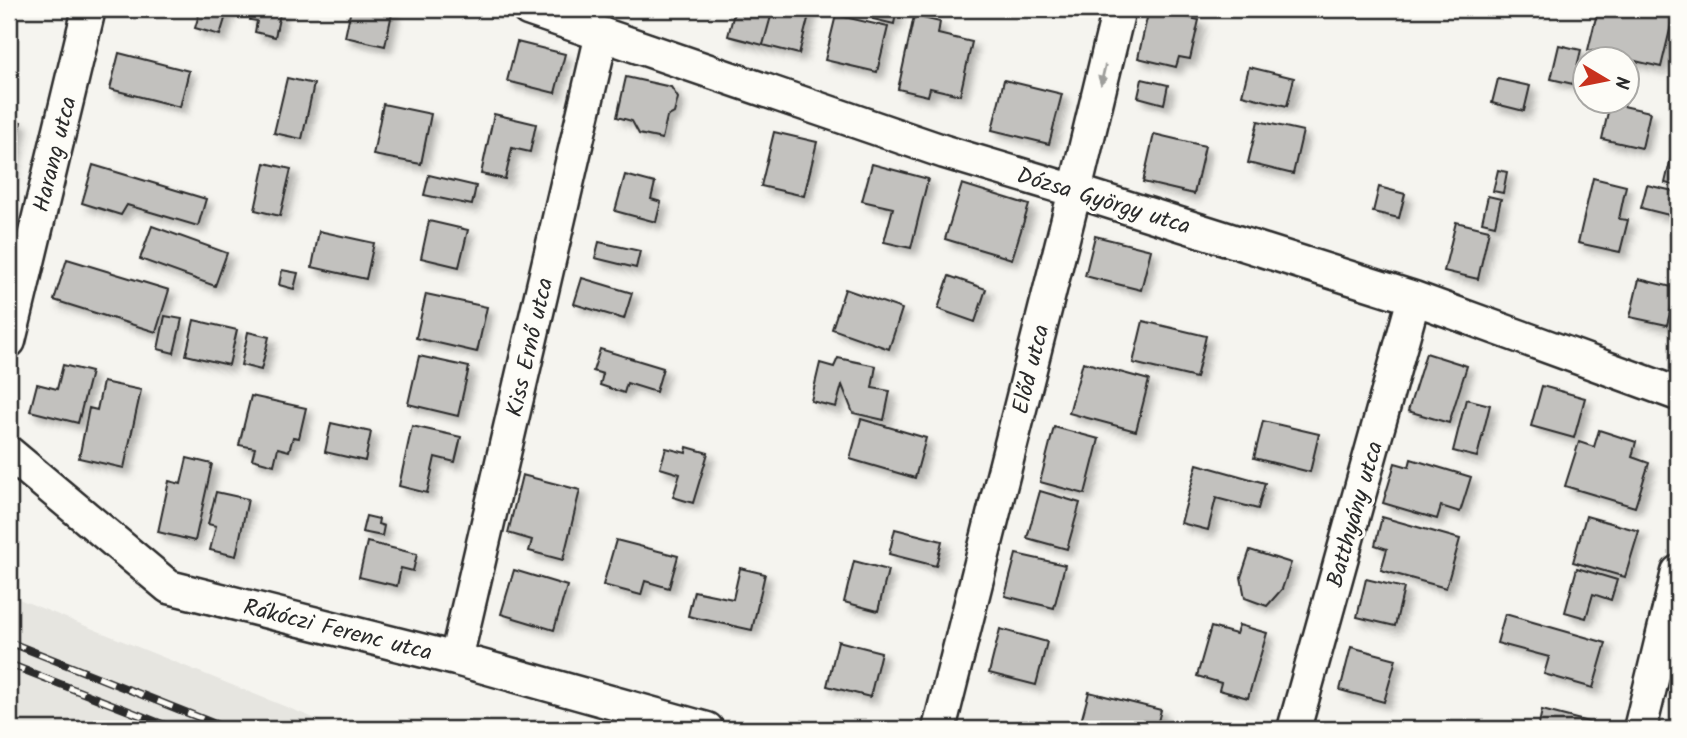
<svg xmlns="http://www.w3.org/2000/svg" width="1687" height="738" viewBox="0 0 1687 738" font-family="Kalam,sans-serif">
<defs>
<filter id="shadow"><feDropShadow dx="6" dy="6" stdDeviation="3.5" flood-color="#0004"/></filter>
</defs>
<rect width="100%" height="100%" fill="#f5f4ef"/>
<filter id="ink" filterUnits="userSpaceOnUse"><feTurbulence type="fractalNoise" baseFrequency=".0143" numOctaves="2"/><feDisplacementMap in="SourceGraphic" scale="14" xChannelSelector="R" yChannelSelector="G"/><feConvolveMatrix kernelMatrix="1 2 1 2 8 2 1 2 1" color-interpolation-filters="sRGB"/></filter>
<g filter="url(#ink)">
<path fill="#e6e5e0" d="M9 595 341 729H9Z"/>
<path fill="#c2c1be" stroke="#2b2b2b" stroke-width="2" filter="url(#shadow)" d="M190 9H228L220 35 195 28 200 11Z
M252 9H281L275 37 255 32 257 21 250 20Z
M351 9H393L385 46 345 37Z
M735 9H773L763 45 728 36Z
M773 9H801L810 11 799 54 763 45Z
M875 9H897L894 24 873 19Z
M1149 9 1199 20 1190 59 1179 57 1176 67 1138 58Z
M1598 9H1675L1661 67 1588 50Z
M836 15 888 27 877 72 825 60Z
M914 16 940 22 938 34 972 42 960 95 930 88 928 96 898 89Z
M517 42 565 54 555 93 507 81Z
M1559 45 1581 50 1573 84 1551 79Z
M119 53 189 71 180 107 110 89Z
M1249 67 1294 78 1287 106 1242 95Z
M626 77 671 87 678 98 674 113 667 117 662 139 639 134 632 121 617 117Z
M287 78 314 84 302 139 274 133Z
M1142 79 1168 85 1164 104 1138 97Z
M1498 79 1530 86 1524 111 1492 103Z
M1004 80 1062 94 1049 144 992 130Z
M1610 103 1650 112 1642 148 1602 139Z
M383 104 431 114 421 164 373 155Z
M494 114 536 124 530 152 512 148 505 179 481 174Z
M9 119 21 122 9 177Z
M1258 121 1303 131 1293 174 1248 163Z
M774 132 817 142 804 196 761 186Z
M1154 134 1205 146 1194 194 1143 182Z
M1675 141 1678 142V186L1665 183Z
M265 163 291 169 280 216 255 210Z
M872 164 928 179 911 248 884 242 893 208 862 201Z
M93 165 206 199 198 226 127 205 121 215 82 203Z
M1498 170 1507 172 1503 193 1493 191Z
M429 175 476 186 472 205 424 195Z
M625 175 655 183 651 199 661 202 656 222 615 211Z
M1593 178 1626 186 1619 219 1628 220 1620 252 1578 243Z
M962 184 1029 205 1012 259 945 239Z
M1647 185 1678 192 1673 216 1641 208Z
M1379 187 1405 194 1399 218 1373 212Z
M1488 196 1501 199 1495 225 1482 222Z
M429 221 468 230 459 267 421 258Z
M1456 222 1489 230 1478 279 1444 271Z
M152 226 227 253 215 286 140 259Z
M319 231 374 243 366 279 312 267Z
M1095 236 1151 250 1141 290 1085 276Z
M599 242 640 251 636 268 595 258Z
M67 259 169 290 156 332 54 300Z
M282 270 298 273 294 289 279 285Z
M949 276 986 289 975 322 938 309Z
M582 278 632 293 624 319 574 304Z
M1639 279 1676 288 1667 325 1630 317Z
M845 289 902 309 889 349 832 329Z
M426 294 487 307 477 352 416 338Z
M165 316 182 319 174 353 158 349Z
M194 320 237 330 229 365 186 355Z
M1143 321 1206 336 1196 378 1133 363Z
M248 332 269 337 261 370 241 365Z
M600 349 663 368 656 392 627 383 624 393 600 385 603 374 593 371Z
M1426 353 1467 366 1449 423 1408 411Z
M419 356 469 367 458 416 408 404Z
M838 358 876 366 872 388 890 391 884 420 853 413 842 385 836 407 811 401 820 363 834 367Z
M1083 362 1149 380 1136 431 1069 413Z
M63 365 91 372 78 423 30 411 37 384 57 389Z
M103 382 141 390 124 468 79 458 89 408 97 410Z
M1542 386 1585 398 1574 438 1531 426Z
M251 396 306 408 299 438 293 437 289 451 278 448 274 465 252 459 255 448 239 445Z
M1466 399 1490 405 1477 457 1453 451Z
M861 419 926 438 915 478 850 459Z
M1263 421 1319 434 1310 472 1254 458Z
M331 423 371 432 365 461 325 452Z
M412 426 461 437 455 462 435 457 427 493 399 486Z
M1054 427 1099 439 1085 494 1040 482Z
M1599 430 1636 442 1632 457 1649 463 1635 507 1565 486 1579 442 1594 447Z
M687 447 708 453 693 503 673 497 680 474 660 468 666 448 686 453Z
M187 458 212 464 195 541 158 532 169 481 181 484Z
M1411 459 1471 477 1460 512 1441 506 1437 519 1383 503 1395 463 1409 467Z
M1197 464 1265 483 1258 509 1216 498 1208 530 1181 523Z
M522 475 580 490 563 560 529 551 532 540 508 533Z
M1040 491 1080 503 1067 549 1027 538Z
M216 492 248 499 236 556 210 550 216 526 208 524Z
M366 516 379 519 378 524 384 526 382 536 362 532Z
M1586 516 1639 531 1625 577 1573 562Z
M1382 517 1460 539 1446 588 1381 570 1387 549 1375 545Z
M895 529 942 541 936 566 889 554Z
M616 540 678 556 669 588 645 581 641 595 603 585Z
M367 542 417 554 413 571 401 568 397 586 359 577Z
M1250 550 1291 563 1282 589 1267 606 1245 598 1241 577Z
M1016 554 1065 565 1054 608 1005 596Z
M854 561 888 570 878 611 844 602Z
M740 568 765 574 752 630 688 616 694 591 733 599Z
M1577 568 1617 580 1611 600 1593 594 1586 618 1565 612Z
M514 570 567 586 554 630 501 614Z
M1366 579 1404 588 1395 626 1357 617Z
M1505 614 1606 643 1593 688 1544 674 1549 657 1497 643Z
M1239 625 1267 633 1248 698 1219 690 1221 683 1197 676 1211 627 1236 634Z
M1000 629 1047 642 1036 685 989 673Z
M838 641 881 652 870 697 827 686Z
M1351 647 1396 659 1384 702 1340 690Z
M1089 692 1161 710 1156 729H1079Z
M1542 710 1592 723 1590 729H1538Z"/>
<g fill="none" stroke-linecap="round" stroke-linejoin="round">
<g stroke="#2b2b2b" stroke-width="37">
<path id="minor" d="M528 9 945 152 1075 191 1414 298 1678 394
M9 341 89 9
M9 453 169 587 456 659 707 729
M456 659 602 34
M939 729 1075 191 1119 9
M1294 729 1414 298
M1640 729 1678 572"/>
</g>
<use href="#minor" stroke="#fdfcf7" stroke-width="32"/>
<g stroke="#2b2b2b" stroke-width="8">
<path id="rail" d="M9 642 228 729
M9 664 175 729"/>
</g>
<use href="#rail" stroke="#fdfcf7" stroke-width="5" stroke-dasharray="16" stroke-linecap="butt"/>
</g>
<defs><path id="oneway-solid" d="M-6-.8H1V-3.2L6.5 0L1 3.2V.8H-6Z" transform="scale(1.75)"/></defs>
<use fill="#9e9e9b" href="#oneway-solid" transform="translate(1103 75) rotate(103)"/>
</g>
<g text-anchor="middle" stroke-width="6" stroke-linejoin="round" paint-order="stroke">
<g font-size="23" fill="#2b2b2b" stroke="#fdfcf7">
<text transform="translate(54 154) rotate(-76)" y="8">Harang utca</text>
<text transform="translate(1104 200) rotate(17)" y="8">Dózsa György utca</text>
<text transform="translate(529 347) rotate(-77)" y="8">Kiss Ernő utca</text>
<text transform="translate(1030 369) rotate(-76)" y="8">Előd utca</text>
<text transform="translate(1354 514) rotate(-74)" y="8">Batthyány utca</text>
<text transform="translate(338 629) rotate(14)" y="8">Rákóczi Ferenc utca</text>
</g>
</g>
<rect width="1687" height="738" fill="none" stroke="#fdfcf7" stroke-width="35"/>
<rect x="18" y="18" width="1652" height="703" fill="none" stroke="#2b2b2b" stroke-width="2.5" filter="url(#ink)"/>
<g transform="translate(1606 80) rotate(100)"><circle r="33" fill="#fdfcf7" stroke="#a9a8a5" stroke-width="2"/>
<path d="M0-5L12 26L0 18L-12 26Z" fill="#c8321e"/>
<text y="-10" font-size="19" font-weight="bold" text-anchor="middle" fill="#2b2b2b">N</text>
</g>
</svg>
